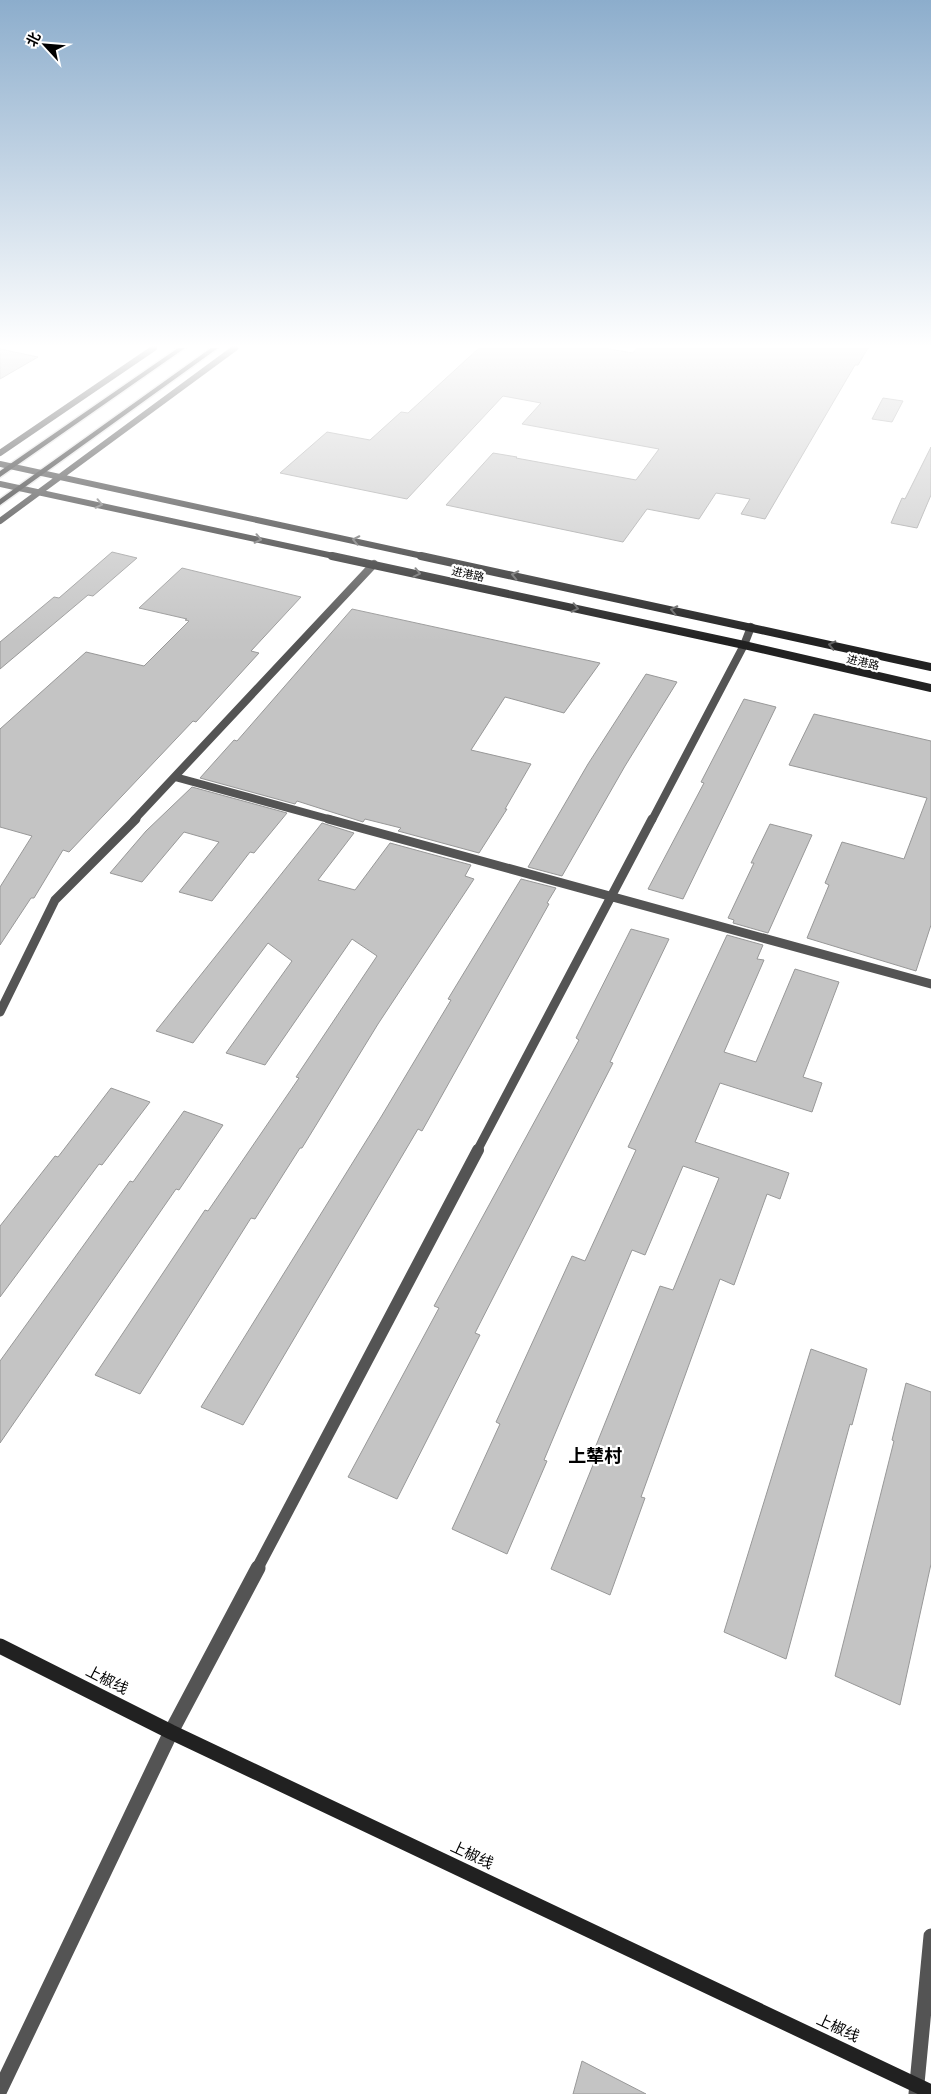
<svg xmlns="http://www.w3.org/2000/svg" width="931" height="2094" viewBox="0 0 931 2094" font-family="'Open Sans','Noto Sans SC',sans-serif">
<rect width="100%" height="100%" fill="#fff"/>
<path fill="#c4c4c4" stroke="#989898" d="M479 348H602L633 353 637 348H868L858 365H855L765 519 741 514 750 499 716 493 699 519 647 509 623 542 446 505 493 453 517 457 516 458 636 480 659 449 522 424 541 403 503 396 407 499 280 473 327 432 370 440 401 412 408 413Z
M0 349 38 357 0 379Z
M883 398 903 401 892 422 872 419Z
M931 447V495L917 528 891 523 902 498 905 499Z
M112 552 137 558 93 596 88 595 0 669V642L54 597 59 598Z
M182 568 301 597 251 651 259 653 196 722 193 721 69 852 63 850 34 898H31L0 945V887L32 836 0 827V729L86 652 144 666 189 621 185 620 187 619 139 608Z
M352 609 600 663 564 713 505 697 471 750 531 764 505 809H507L479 853 398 831 401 828 365 819 363 822 297 801 295 804 200 778 234 740 237 741Z
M646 674 677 682 625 766 562 876 528 867 588 764Z
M744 699 776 707 683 899 648 889 704 783 701 782Z
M814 714 931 741V925L916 971 807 938 829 885 825 883 842 842 904 859 927 798 789 765Z
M192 787 287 813 254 853 250 852 212 901 179 892 219 842 184 832 142 882 110 873 146 831Z
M322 823 354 833 318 880 355 890 390 843 471 865 465 876 474 879 378 1024 302 1148H300L255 1219 251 1218 140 1394 95 1375 205 1210 208 1211 299 1078 296 1077 377 956 352 939 265 1065 226 1053 292 961 268 943 193 1043 156 1031Z
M770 824 812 835 768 933 733 923 734 920 728 918 754 863H751Z
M521 879 556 888 547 903 549 904 422 1131 418 1129 243 1425 201 1407 381 1117 451 1000 448 999Z
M631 929 669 939 610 1062 613 1063 475 1333 480 1335 397 1499 348 1477 439 1308 434 1306 579 1040 576 1038Z
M727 935 763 945 757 959 764 960 724 1052 756 1062 795 969 839 982 803 1077 822 1083 812 1112 720 1083 695 1142 789 1173 780 1199 767 1194 734 1285 720 1279 641 1497 645 1498 610 1595 551 1569 595 1460 591 1458 660 1286 673 1290 719 1178 683 1166 645 1255 632 1250 544 1460 547 1461 507 1554 452 1529 500 1424 496 1422 572 1256 585 1261 636 1150 628 1147Z
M111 1088 150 1102 102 1165 99 1164 0 1297V1226L55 1156 58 1157Z
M184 1111 223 1125 179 1190 176 1189 0 1443V1361L130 1181 133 1182Z
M811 1349 867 1369 852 1425 850 1424 786 1659 724 1632Z
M906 1383 931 1392V1564L900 1705 835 1676 894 1441 892 1440Z
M582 2061 646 2094H573Z"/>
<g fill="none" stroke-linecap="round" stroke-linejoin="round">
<g stroke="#dbdbdb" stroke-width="3">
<path id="primary" d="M178 348H185L0 477V471Z
M211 348H218L0 505V499Z"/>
</g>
<path stroke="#545454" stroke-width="8" d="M175 777 332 820
M134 820 374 564
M652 820 744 645 751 627"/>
<path stroke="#545454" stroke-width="9" d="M328 819 931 984
M0 1012 55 900 136 819
M477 1151 652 819"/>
<path stroke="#545454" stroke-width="12" d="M257 1569 478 1150"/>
<path stroke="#545454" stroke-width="15" d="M0 2090 171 1732 258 1568
M916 2094 931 1936"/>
<path stroke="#212121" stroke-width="6" d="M0 453 154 348
M0 464 427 557
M0 484 338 557
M0 521 235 348"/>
<path stroke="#212121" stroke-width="8" d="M332 556 744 645 931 688
M421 556 931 667"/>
<path stroke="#212121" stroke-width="15" d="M0 1646 171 1732 931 2092"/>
<use href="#primary" fill="#000" fill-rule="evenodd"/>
</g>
<defs><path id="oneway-chevron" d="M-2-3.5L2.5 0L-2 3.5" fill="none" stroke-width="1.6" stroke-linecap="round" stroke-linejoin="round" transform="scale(1.25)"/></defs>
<g stroke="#646464">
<use href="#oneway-chevron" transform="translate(99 504) rotate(12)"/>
<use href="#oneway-chevron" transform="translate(258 539) rotate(12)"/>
<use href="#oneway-chevron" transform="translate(356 540) rotate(-168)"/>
<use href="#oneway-chevron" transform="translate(417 573) rotate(12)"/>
<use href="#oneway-chevron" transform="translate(515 575) rotate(-168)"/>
<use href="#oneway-chevron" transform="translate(575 608) rotate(12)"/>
<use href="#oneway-chevron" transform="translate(674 610) rotate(-168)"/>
<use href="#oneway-chevron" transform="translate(832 645) rotate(-167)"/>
</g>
<linearGradient id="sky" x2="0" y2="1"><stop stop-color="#8cadcc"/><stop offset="0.54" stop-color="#fff"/><stop offset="1" stop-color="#fff" stop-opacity="0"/></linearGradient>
<rect width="931" height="641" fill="url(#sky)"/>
<g text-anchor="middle" stroke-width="4.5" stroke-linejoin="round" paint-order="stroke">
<g font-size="11" fill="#000" stroke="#fff">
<text transform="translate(468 574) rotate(12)" y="4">进港路</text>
<text transform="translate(863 662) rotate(13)" y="4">进港路</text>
</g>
<g font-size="15" fill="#000" stroke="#fff">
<text transform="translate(107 1680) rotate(27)" y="5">上椒线</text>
<text transform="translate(472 1855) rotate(25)" y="5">上椒线</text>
<text transform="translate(838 2028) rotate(25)" y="5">上椒线</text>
</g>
<g font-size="18" font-weight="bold" fill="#000" stroke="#fff">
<text x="595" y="1462">上辇村</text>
</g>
</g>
<g transform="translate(45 45) rotate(296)" stroke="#ffffff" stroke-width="4" paint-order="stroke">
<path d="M0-4L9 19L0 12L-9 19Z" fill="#000000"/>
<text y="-8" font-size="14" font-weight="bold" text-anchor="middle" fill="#000000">北</text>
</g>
</svg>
